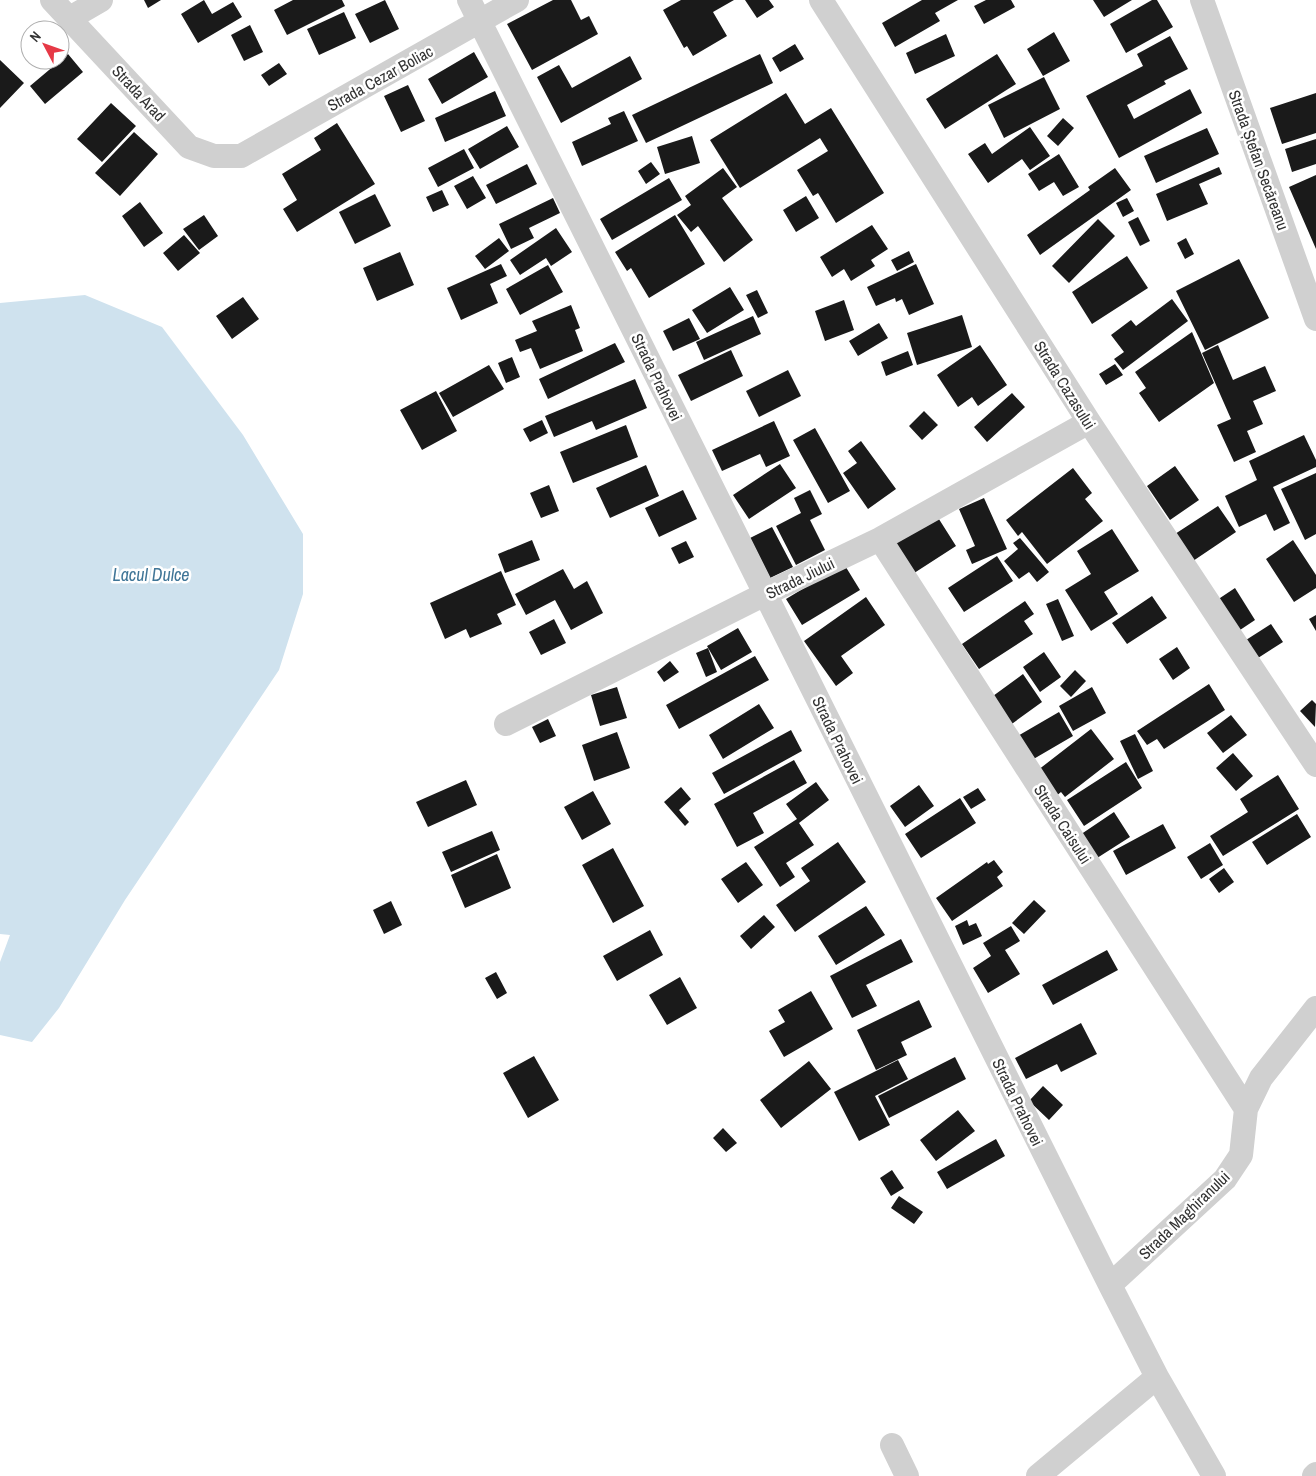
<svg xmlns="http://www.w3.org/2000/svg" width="1316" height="1476" viewBox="0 0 1316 1476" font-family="'Archivo Narrow',sans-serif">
<rect width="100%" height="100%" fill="#fff"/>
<path fill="#cfe2ee" d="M85 295 162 327 243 435 303 534V594L279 670 125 900 59 1008 32 1042 0 1035V962L10 935 0 934V303Z"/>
<path fill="#1a1a1a" d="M144 0H161L148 8Z
M204 0 212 14 233 2 242 17 198 43 181 14Z
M293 0H342L345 6 287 35 274 10Z
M385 0 399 29 370 43 355 14Z
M553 0H571L581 20 589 16 598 34 532 70 507 24Z
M681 0H734L713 12 727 36 693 56 687 46 684 48 663 10Z
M745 0H769L774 7 757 18Z
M922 0H958L935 13 940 21 895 47 882 23Z
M986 0H1011L1015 7 984 24 974 6Z
M1093 0H1132L1104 17Z
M1152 0H1157L1173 27 1126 53 1110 24Z
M344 12 356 38 319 55 307 29Z
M250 25 263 52 244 61 231 35Z
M1054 32 1070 61 1043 76 1027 49Z
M946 34 955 56 915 74 906 53Z
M1170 36 1188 69 1164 81 1166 84 1127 105 1134 119 1190 89 1202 113 1119 158 1086 96 1143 66 1137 54Z
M795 44 804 59 780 72 772 58Z
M474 52 488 77 442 104 428 79Z
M68 54 83 72 45 104 30 86Z
M760 54 773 83 646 143 632 115Z
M997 54 1016 84 945 129 926 99Z
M630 56 642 79 561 123 537 77 559 65 572 88Z
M0 60 24 83 0 108Z
M279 63 287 74 269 86 261 75Z
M1044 77 1060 109 1004 138 988 105Z
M408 85 425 121 401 132 384 96Z
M495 91 506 116 445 142 435 118Z
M786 93 805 124 831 108 884 193 836 223 818 193 813 196 797 170 828 151 820 138 740 188 710 140Z
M1316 93V133L1282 144 1270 108Z
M111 103 136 126 102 162 77 139Z
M624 111 638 141 582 166 572 142 611 124 608 118Z
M1063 118 1074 128 1058 146 1047 136Z
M337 123 375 184 297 232 283 209 297 200 282 174 321 150 314 138Z
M507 126 519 147 480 169 468 149Z
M1030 127 1050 156 1030 170 1022 159 988 183 968 154 985 143 992 154Z
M1207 128 1219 154 1156 183 1144 156Z
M134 132 158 154 120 196 95 173Z
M692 136 700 163 665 174 657 147Z
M1316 139V164L1292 172 1285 149Z
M464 149 474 168 438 187 428 168Z
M1059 154 1079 187 1063 196 1054 182 1039 191 1028 174Z
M651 162 660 174 646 184 638 171Z
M527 164 537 184 496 204 486 185Z
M1219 167 1222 174 1199 184 1208 204 1167 221 1156 194Z
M723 168 737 187 722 198 753 240 724 262 698 226 691 232 677 215 691 205 685 196Z
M1115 168 1131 190 1040 255 1027 235 1090 190 1088 187Z
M1316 175V249L1289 187Z
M473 176 486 198 467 209 454 186Z
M669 178 682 200 612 240 600 219Z
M442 190 449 205 433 212 426 197Z
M375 194 391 226 355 244 339 212Z
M806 196 819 218 796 232 783 210Z
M553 198 560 213 529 228 534 238 511 249 499 224Z
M1127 198 1134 211 1123 217 1116 203Z
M140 202 163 233 144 247 122 216Z
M204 215 218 236 199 250 183 229Z
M675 215 705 264 649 298 631 268 627 271 615 252Z
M1138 217 1150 241 1140 246 1128 222Z
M1098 219 1115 236 1069 283 1052 266Z
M872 225 888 249 871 260 875 266 851 281 844 269 832 277 820 257Z
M556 228 572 252 551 266 546 258 520 275 510 260Z
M184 235 200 253 178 271 163 253Z
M499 238 509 251 485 269 475 256Z
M1186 238 1194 254 1185 259 1177 243Z
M909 251 914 262 897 271 891 260Z
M400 252 414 285 377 301 363 268Z
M1127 256 1148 288 1092 324 1072 292Z
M1239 259 1269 318 1205 350 1176 291Z
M501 264 507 276 490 284 498 303 461 320 447 288Z
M916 264 934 304 909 315 902 299 896 302 895 298 876 306 867 287Z
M548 265 563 292 520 315 506 289Z
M730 287 744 310 707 333 692 310Z
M757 290 768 313 758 318 746 295Z
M243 297 259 319 232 339 216 316Z
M1172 299 1188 321 1123 370 1114 359 1124 352 1111 335 1131 320 1136 326Z
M844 300 854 330 825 341 815 311Z
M571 305 580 328 575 330 583 351 540 369 531 348 520 352 515 340 537 331 532 321Z
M962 315 972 347 917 365 907 333Z
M753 316 761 334 704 360 696 342Z
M689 318 700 339 673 351 663 331Z
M879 323 888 338 858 356 849 341Z
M1192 332 1214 383 1159 422 1139 393 1146 388 1135 372Z
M615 343 625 362 548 399 539 379Z
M980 345 1007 385 978 406 972 397 958 407 937 375Z
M1218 345 1233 380 1265 366 1276 391 1253 401 1263 424 1247 431 1256 452 1234 462 1217 425 1231 419 1202 353Z
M731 350 743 376 691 401 678 375Z
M908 351 913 365 886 376 881 362Z
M512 357 520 377 506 383 498 363Z
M1115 364 1123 375 1106 385 1099 374Z
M489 365 504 389 453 417 439 393Z
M788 370 801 396 759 417 746 391Z
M635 379 647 408 596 430 592 421 554 437 545 416Z
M436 391 457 431 422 450 400 410Z
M1012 393 1025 407 987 442 974 427Z
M924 411 938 425 922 440 909 426Z
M542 420 548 433 530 442 523 429Z
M774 421 790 456 766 467 760 454 722 471 712 450Z
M626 425 638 457 573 483 560 452Z
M815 428 850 491 828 503 793 440Z
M1304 435 1316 460V467L1273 487 1290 523 1274 531 1266 514 1239 527 1225 496 1257 480 1249 461Z
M861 441 896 489 868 509 843 473 857 463 848 451Z
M780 464 796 488 749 519 733 495Z
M646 465 659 496 610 518 596 488Z
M1175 466 1199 500 1170 520 1147 486Z
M1073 468 1092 493 1085 499 1103 521 1047 564 1022 532 1018 536 1006 520Z
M1316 473V534L1305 540 1281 489Z
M549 485 559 511 541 518 530 493Z
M683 490 697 519 659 537 645 508Z
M810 490 822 514 810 520 825 550 796 565 776 526 801 513 794 498Z
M984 498 1007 549 972 564 966 550 975 546 959 509Z
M1218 506 1236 532 1193 561 1175 534Z
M937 516 956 546 908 577 888 547Z
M772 527 793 567 770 578 750 538Z
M1112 529 1139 571 1104 592 1118 614 1091 631 1065 590 1091 574 1077 551Z
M1020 538 1049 572 1037 582 1029 572 1019 579 1004 561 1018 549 1013 543Z
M532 540 540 560 505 573 498 554Z
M1293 540 1316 575V588L1294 602 1266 559Z
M686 541 694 557 679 564 671 548Z
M997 556 1013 581 964 612 948 588Z
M844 564 860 590 802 625 786 599Z
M563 569 574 589 587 581 603 613 571 630 555 600 526 615 515 594Z
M501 571 516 605 497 614 502 624 470 638 466 629 445 639 430 603Z
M1235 588 1255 620 1234 634 1214 602Z
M1152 596 1167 618 1127 644 1112 623Z
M866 597 885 625 841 656 853 673 836 686 804 641Z
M1058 599 1074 636 1062 641 1046 604Z
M1025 601 1034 614 1024 621 1033 634 979 669 962 644Z
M1316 615V631L1309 619Z
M554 619 566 643 541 655 529 632Z
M1271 624 1283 642 1258 658 1246 640Z
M738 628 752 652 721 670 707 646Z
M1177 647 1190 668 1173 680 1159 659Z
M708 648 717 672 706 677 696 653Z
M1044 652 1061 677 1040 692 1023 667Z
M755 656 769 680 679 729 666 705Z
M670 661 679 672 664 682 657 672Z
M1075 670 1086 681 1071 697 1060 686Z
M1023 674 1042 702 1002 731 993 696Z
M1209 684 1225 710 1164 749 1157 739 1147 745 1137 731Z
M617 687 627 718 600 726 591 695Z
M1092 687 1106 713 1073 731 1059 706Z
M1312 700 1316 704 1315 727 1300 711Z
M759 704 774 728 723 759 709 735Z
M1059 712 1073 736 1025 764 1011 740Z
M1231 715 1247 735 1223 753 1207 733Z
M548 719 556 736 540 743 532 727Z
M1091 729 1114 759 1065 797 1061 792 1049 802 1029 777Z
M791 730 802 751 724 794 712 773Z
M617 732 630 768 594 781 582 745Z
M1135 734 1153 771 1138 779 1120 741Z
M1233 753 1253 776 1236 791 1216 768Z
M794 760 807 783 753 813 764 833 737 847 714 804Z
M1126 762 1142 788 1084 826 1067 800Z
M1278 775 1299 809 1223 856 1210 836 1248 812 1240 799Z
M466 780 477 805 428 827 416 802Z
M816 782 829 800 799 823 814 845 786 863 795 877 780 887 754 847 797 819 786 804Z
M919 785 934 806 905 827 890 806Z
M681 787 691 799 679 810 689 822 685 826 664 802Z
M978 788 986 800 971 809 963 797Z
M593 791 611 824 582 840 564 807Z
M960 798 976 823 921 858 905 834Z
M1114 812 1130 837 1083 867 1068 843Z
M1297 814 1311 837 1267 865 1252 842Z
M1163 824 1176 848 1126 875 1113 851Z
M492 831 500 850 451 872 442 852Z
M838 842 866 882 795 932 776 905 810 881 801 868Z
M1210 843 1223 865 1201 879 1187 857Z
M613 848 644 906 613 923 582 865Z
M497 854 511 888 465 908 451 875Z
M994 860 1003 872 997 877 1003 886 952 921 936 898 987 862 988 864Z
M746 862 763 885 738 903 721 879Z
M1224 868 1234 882 1219 893 1209 879Z
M1034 900 1046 911 1024 934 1012 923Z
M391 901 402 925 384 934 373 910Z
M866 906 885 935 836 965 818 936Z
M764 915 775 927 751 949 740 936Z
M967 920 969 926 976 923 982 936 963 945 955 926Z
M1011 926 1020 941 1005 950 1020 974 988 993 973 968 991 956 983 943Z
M650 930 663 955 617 981 603 956Z
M901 939 913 962 866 985 877 1006 852 1018 830 976Z
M1107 950 1118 970 1053 1005 1042 985Z
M496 972 507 993 497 999 485 978Z
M680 977 697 1008 667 1025 649 995Z
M811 991 833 1029 784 1057 769 1031 785 1022 778 1010Z
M919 1000 932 1027 901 1042 907 1055 876 1070 857 1030Z
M1081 1023 1097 1054 1061 1072 1057 1064 1026 1079 1015 1058Z
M534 1056 559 1100 528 1118 503 1073Z
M955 1057 966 1079 889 1118 878 1096Z
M898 1060 908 1079 875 1096 890 1125 859 1141 834 1092Z
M809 1061 831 1089 781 1128 760 1100Z
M1043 1086 1063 1105 1049 1120 1029 1101Z
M958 1110 975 1131 936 1161 920 1140Z
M723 1128 737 1143 726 1152 713 1138Z
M996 1139 1005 1156 947 1189 937 1172Z
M892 1170 904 1188 891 1196 880 1178Z
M899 1196 923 1212 914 1224 891 1208Z"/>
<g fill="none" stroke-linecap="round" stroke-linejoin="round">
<path stroke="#d0d0d0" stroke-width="24" d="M52 0 189 147 214 156H241L517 0
M469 0 1110 1285 1157 1377 1214 1476
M821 0 1089 422 1316 765
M1202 0 1316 319
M70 18 101 0
M880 539 1246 1109
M506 724 765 594 880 539 1089 422
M1110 1285 1225 1179 1241 1155 1246 1109 1261 1078 1316 1008
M892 1445 907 1476
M1038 1476 1157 1377
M1314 1476 1316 1474"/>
</g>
<g text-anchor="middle" stroke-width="5" stroke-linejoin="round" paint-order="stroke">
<g font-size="16" fill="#333" stroke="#fff">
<text transform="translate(380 78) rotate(-29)" y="6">Strada Cezar Boliac</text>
<text transform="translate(139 93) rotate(47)" y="6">Strada Arad</text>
<text transform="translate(1259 160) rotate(70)" y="6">Strada Ștefan Secăreanu</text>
<text transform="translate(657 377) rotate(64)" y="6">Strada Prahovei</text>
<text transform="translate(1065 385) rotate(58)" y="6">Strada Cazasului</text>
<text transform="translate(800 578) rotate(-26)" y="6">Strada Jiului</text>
<text transform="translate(838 740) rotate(64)" y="6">Strada Prahovei</text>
<text transform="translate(1063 824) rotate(57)" y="6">Strada Caisului</text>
<text transform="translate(1018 1102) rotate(64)" y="6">Strada Prahovei</text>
<text transform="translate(1184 1215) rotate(-44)" y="6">Strada Maghiranului</text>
</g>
<g font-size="18" font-style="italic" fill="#3f7597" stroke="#fff">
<text x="151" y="581">Lacul Dulce</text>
</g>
</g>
<g transform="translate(45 45) rotate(311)"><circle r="24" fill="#ffffff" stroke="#adadad"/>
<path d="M0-4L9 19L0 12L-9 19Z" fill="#e63946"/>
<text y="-8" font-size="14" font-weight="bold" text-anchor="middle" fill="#333333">N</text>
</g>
</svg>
